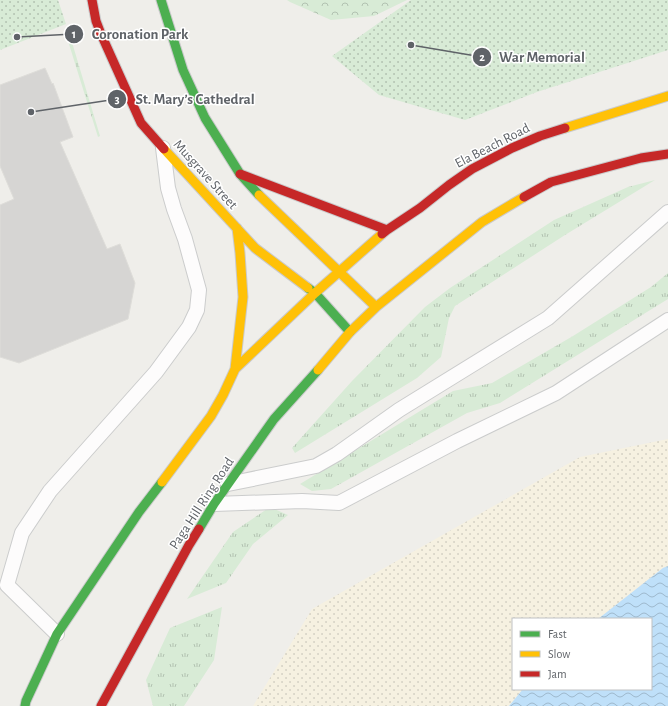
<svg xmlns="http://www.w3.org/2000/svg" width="668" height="706" viewBox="0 0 668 706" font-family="'Alegreya Sans',sans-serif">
<defs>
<pattern id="grass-tufts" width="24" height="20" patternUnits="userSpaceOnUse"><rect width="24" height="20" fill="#d8ebd6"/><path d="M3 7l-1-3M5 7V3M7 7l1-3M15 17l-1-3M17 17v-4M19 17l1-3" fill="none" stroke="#b2c2b1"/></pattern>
<pattern id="forest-crowns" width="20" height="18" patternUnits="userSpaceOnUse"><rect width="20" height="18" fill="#d8ebd6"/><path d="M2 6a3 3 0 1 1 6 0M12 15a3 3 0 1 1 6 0" fill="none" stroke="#b2c2b1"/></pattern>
<pattern id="sand-dots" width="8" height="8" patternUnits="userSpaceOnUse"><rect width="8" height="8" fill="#f6f1e1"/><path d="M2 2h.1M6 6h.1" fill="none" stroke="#d5d1c4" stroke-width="1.8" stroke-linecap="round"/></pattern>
<pattern id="park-dots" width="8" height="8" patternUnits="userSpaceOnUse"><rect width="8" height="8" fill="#d8ebd6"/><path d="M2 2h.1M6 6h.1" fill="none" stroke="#b2c2b1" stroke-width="1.8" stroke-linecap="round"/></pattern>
<pattern id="water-waves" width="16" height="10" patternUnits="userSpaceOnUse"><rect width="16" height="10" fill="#bfe0f9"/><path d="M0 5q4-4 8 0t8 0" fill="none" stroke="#9eb9cd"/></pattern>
</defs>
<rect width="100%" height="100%" fill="#efeeea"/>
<path fill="url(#grass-tufts)" d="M71 39 100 136 98 137 68 41Z
M655 180 565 235 455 306 449 318 441 357 417 378 295 453 292 448 352 381 425 307 450 288 554 220 628 187Z
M668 273V299L500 403 467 413 331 489 312 491 300 484 453 391 492 383 573 336 651 287Z
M270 507 288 515 253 544 226 583 187 599 233 532Z
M222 607 214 660 184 706H153L146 680 170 628Z"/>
<path fill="url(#forest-crowns)" d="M287 0H407L374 16 331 20 290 2Z"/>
<path fill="url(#sand-dots)" d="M668 439V566L663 568 598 619H513V689H523L509 706H253L312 609 580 457Z"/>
<path fill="url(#park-dots)" d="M0 0H58L66 24 0 50Z
M411 0H668V50L537 92 465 120 379 95 332 56Z"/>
<path fill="url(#water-waves)" d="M668 566V706H509L523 689H651V619H598L663 568Z"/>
<path fill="#d6d5d3" stroke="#deddd9" d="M45 68 52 84 53 83 73 137 60 142 107 249 120 244 135 283 128 319 19 363 0 357V205L14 199 0 166V85Z"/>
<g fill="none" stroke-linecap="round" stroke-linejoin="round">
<g stroke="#cbcccc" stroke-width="16">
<path id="lane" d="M228 484 316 466 337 454 399 410 548 318 668 212
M214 504 302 501 339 503 457 441 556 393 668 320
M57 634 7 585 22 533 50 491 156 372 189 327 197 310 199 290 185 239 174 209 168 188 163 148"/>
</g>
<g stroke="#cacacb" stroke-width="11">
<path id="fast" d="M161 0 183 70 205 118 240 174 259 195
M308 288 315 293 350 332
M199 529 214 504 274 419 318 370
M25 706 26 701 57 634 139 512 162 482"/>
</g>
<g stroke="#cacacb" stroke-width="11">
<path id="slow" d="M565 128 668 96
M164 149 255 248 308 288
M259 195 376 307
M235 369 315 293 382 234
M318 370 350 332 376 307 482 222 524 197
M162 482 211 416 223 395 235 369 243 297 240 253 237 228"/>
</g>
<g stroke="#cacacb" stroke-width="11">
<path id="jam" d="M92 0 96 21 101 34 141 123 164 149
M240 174 387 230
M524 197 551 182 641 158 668 154
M382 234 387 230 420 208 449 185 472 169 512 148 540 136 565 128
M101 706 189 545 199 529"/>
</g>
<use href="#lane" stroke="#fdfcfc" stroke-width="14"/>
<use href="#fast" stroke="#4caf50" stroke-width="9"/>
<use href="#slow" stroke="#ffc107" stroke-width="9"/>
<use href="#jam" stroke="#c62828" stroke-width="9"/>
</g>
<g text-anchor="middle" stroke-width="3" stroke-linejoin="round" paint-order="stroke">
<g font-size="14" fill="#5f6368" stroke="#fff">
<text transform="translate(492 145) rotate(-27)" y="5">Ela Beach Road</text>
<text transform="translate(206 174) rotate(48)" y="5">Musgrave Street</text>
<text transform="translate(201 503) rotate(-57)" y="5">Paga Hill Ring Road</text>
</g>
</g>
<path fill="none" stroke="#5f6368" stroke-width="1.5" d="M17 37L74 34M411 45L482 57M31 112L117 99"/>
<g fill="#5f6368" stroke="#fff" stroke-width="1.5">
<circle cx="17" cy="37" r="4"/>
<circle cx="411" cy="45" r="4"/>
<circle cx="31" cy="112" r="4"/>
<circle cx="74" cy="34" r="10"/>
<circle cx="482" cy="57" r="10"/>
<circle cx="117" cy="99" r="10"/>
</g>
<g font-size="12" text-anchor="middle" font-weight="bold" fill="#fff">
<text x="74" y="38">1</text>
<text x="482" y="61">2</text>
<text x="117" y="103">3</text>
</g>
<g font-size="15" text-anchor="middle" font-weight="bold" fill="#5f6368" stroke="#fff" stroke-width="3" stroke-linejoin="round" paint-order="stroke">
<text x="140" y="39">Coronation Park</text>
<text x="542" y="62">War Memorial</text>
<text x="195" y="104">St. Mary’s Cathedral</text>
</g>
<rect x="512" y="618" width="140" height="72" fill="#ffffff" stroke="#bfc1c3"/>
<rect x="520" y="631" width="20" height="6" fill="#4caf50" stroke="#bfc1c3"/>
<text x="548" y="638" font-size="12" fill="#5f6368">Fast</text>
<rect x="520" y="651" width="20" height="6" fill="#ffc107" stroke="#bfc1c3"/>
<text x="548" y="658" font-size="12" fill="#5f6368">Slow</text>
<rect x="520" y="671" width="20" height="6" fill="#c62828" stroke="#bfc1c3"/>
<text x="548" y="678" font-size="12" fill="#5f6368">Jam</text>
</svg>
